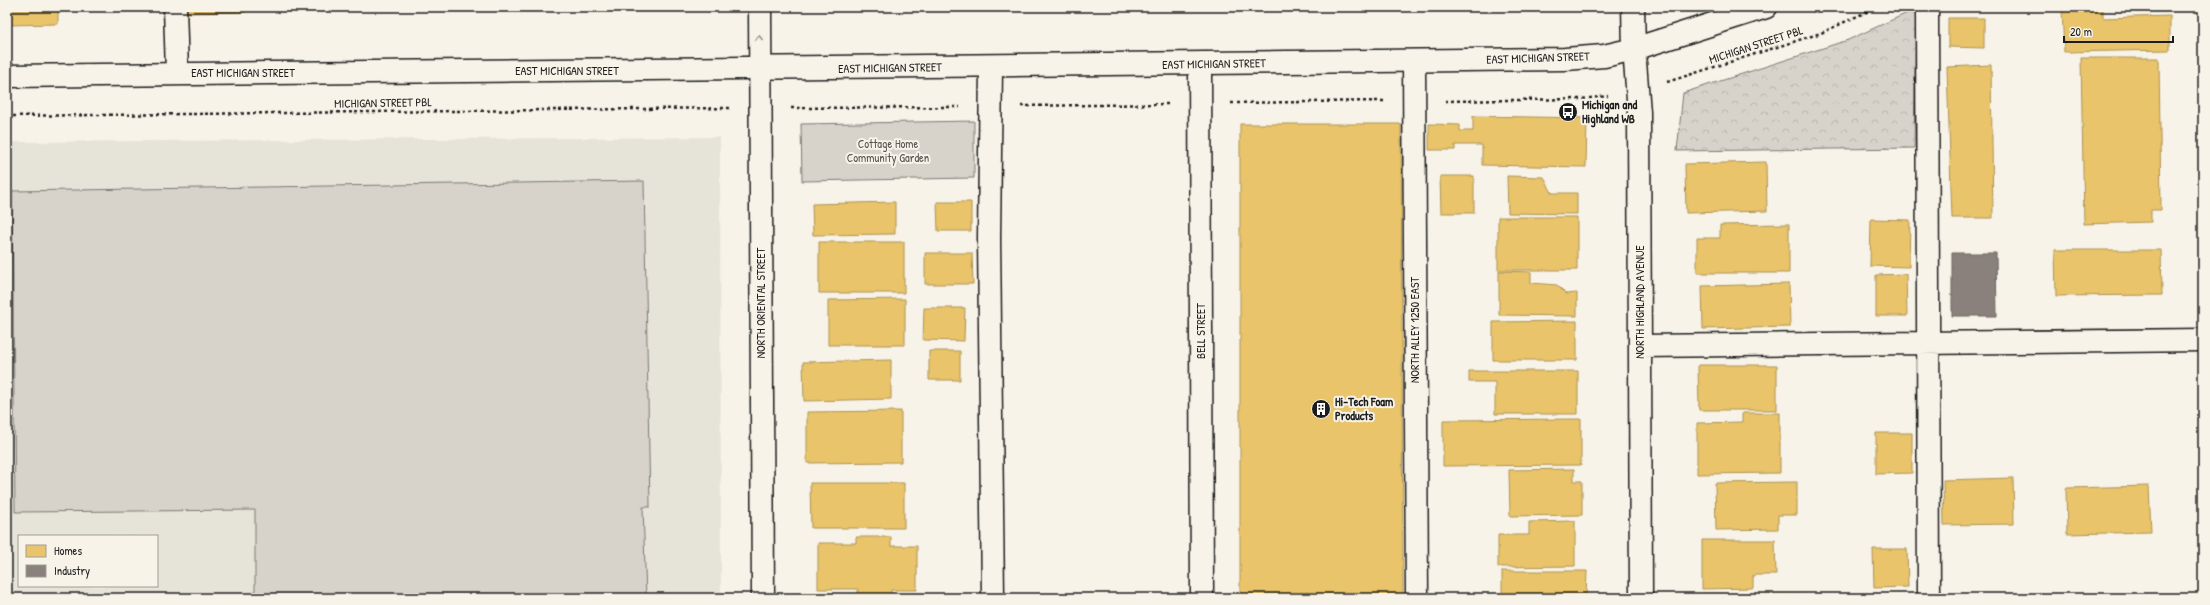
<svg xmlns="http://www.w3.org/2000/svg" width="2210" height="605" viewBox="0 0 2210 605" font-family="'Patrick Hand',sans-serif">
<defs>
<pattern id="park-crowns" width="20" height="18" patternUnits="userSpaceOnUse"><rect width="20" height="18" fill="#d7d3cb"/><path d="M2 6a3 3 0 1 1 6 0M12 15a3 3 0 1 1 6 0" fill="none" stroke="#b8b5ae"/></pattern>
</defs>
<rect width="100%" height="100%" fill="#f7f3e8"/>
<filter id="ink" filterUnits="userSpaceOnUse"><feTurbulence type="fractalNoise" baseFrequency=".025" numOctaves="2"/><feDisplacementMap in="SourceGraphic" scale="8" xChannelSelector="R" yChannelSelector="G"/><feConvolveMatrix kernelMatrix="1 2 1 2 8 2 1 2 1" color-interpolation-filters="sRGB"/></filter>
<g filter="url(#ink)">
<path fill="#e6e3d9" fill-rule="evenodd" d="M720 137 721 598H7V142ZM19 536H157V586H19Z"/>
<path fill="url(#park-crowns)" stroke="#7a7874" d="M1916 9 1914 148 1677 151 1683 93 1848 40Z"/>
<path fill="#d7d3cb" stroke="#7a7874" d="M974 121V178L802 181 801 124Z
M644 181 650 507H643L646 598H255V510L15 512 12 191Z"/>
<path fill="#e9c46a" stroke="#ac9253" d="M7 7H58V24L7 25Z
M186 7H246V12L186 13Z
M2062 9H2103V18L2170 16V50L2064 52Z
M1948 18H1984V48L1948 47Z
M2081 58H2159L2161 210H2151V222L2084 224Z
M1991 65 1993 218H1952L1947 67Z
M1473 116 1587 118 1586 167 1482 165V145H1455V150H1429V124L1460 125V131H1473Z
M1240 124H1401L1403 598H1240Z
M1766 162 1767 211 1686 213 1685 164Z
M1440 176H1474V213H1441Z
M1507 176 1544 177 1552 193H1577V214L1508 213Z
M895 202V234L813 235 812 204Z
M937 202H971V231H938Z
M1498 217H1577V270H1498Z
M1871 219 1910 220 1909 267 1870 266Z
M1789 224V273H1697V238H1720V225Z
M819 242H904V293H819Z
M2055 250H2161L2162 295 2056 296Z
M925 253H972L973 284H925Z
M1499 271 1531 272V283L1557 285 1566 294 1577 293V316L1499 315Z
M1906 274 1907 316H1876V275Z
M1789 284 1790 327 1703 329 1702 286Z
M905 299V345H828V300Z
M924 308H965L964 341 923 340Z
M1577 321V360H1493V322Z
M929 351H960V380H929Z
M891 360V399L804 401 803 362Z
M1698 365H1777V410H1699Z
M1469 371H1578V414H1495V382H1469Z
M901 411V462L807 463V412Z
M1742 413H1780V473L1697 474V423L1742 422Z
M1581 419V465L1443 466V420Z
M1876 433H1912V473L1876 474Z
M1574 469V481H1582V515L1510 516 1509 470Z
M2013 478 2014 524 1944 525 1943 480Z
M1797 482V515H1778V529L1716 530 1715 483Z
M810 483H904V528H811Z
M2149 486 2151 532 2067 534 2066 488Z
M1575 521V566L1498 567V535H1529V522Z
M856 537H891V546H917V590H891V598H858V589H818V543H856Z
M1702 540H1775L1776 575H1753V588L1702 589Z
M1873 549H1907L1908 587 1874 588Z
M1502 571H1587L1586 598H1502Z
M1703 594 1802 595V598H1703Z"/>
<path fill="#8a817c" stroke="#69635f" d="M1952 253H1996L1997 316H1952Z"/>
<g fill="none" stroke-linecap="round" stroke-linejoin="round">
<g stroke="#1c1c1c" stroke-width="25">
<path id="minor" d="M175 7 177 73
M760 7 763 598
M1633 7 1634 49 1639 112 1641 598
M1927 7 1929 598
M1414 61 1417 598
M1200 64 1202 598
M991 67 989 238 993 598
M1640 346 2203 340"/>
</g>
<g stroke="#1c1c1c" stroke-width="25">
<path id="major" d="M7 76 1565 59 1604 56 1634 49 1766 7"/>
</g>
<path stroke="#1c1c1c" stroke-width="2.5" stroke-dasharray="3 3" stroke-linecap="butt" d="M1667 82 1821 33 1877 7
M1445 101 1581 99 1608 96
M1231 103 1384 101
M1021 106 1170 104
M791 108 960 107
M7 116 730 108"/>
<use href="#minor" stroke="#f7f3e8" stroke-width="22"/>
<use href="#major" stroke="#f7f3e8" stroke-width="22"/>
</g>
<defs><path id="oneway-chevron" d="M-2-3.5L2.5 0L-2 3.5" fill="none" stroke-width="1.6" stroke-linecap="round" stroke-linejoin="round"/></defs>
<use stroke="#94928c" href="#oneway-chevron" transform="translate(759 38) rotate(-90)"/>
</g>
<defs>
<g id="bus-disc" transform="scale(1)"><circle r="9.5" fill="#1c1c1c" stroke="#f7f3e8"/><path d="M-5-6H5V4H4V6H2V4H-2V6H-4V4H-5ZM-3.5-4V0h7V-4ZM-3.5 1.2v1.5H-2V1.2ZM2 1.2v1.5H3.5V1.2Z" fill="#fff"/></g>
<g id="building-disc" transform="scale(1)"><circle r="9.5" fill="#1c1c1c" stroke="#f7f3e8"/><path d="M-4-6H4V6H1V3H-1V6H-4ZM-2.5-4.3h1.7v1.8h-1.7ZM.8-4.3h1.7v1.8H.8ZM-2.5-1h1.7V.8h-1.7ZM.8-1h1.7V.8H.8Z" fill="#fff"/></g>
</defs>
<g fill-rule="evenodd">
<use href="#bus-disc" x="1568" y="112"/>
<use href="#building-disc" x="1321" y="409"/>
</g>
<g text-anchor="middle" stroke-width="4" stroke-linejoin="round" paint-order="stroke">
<g font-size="12" fill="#1c1c1c" stroke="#f7f3e8">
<text transform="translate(1756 45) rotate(-18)" y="4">MICHIGAN STREET PBL</text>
<text transform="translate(1538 58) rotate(-2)" y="4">EAST MICHIGAN STREET</text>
<text transform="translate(1214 64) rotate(-1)" y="4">EAST MICHIGAN STREET</text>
<text transform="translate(890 68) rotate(-1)" y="4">EAST MICHIGAN STREET</text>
<text x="567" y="75">EAST MICHIGAN STREET</text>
<text x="243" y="77">EAST MICHIGAN STREET</text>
<text transform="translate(383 103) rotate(-1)" y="4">MICHIGAN STREET PBL</text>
<text transform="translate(1640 302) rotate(-90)" y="4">NORTH HIGHLAND AVENUE</text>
<text transform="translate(761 303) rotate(-90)" y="4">NORTH ORIENTAL STREET</text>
<text transform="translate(1415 330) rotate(-90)" y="4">NORTH ALLEY 1250 EAST</text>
<text transform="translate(1201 331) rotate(-90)" y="4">BELL STREET</text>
</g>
<g font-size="12" font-weight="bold" fill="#1c1c1c" stroke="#f7f3e8" text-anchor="start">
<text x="1582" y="109">Michigan and<tspan x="1582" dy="14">Highland WB</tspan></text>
<text x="1335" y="406">Hi-Tech Foam<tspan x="1335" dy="14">Products</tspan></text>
</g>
<g font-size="12" fill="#545351" stroke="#f7f3e8">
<text x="888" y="148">Cottage Home<tspan x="888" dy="14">Community Garden</tspan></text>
</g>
</g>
<rect width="2210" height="605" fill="none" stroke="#f7f3e8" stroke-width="24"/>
<rect x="12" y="12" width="2186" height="581" fill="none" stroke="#1c1c1c" stroke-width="1.5" filter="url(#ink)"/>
<rect x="18" y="535" width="140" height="52" fill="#f7f3e8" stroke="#9f9d96"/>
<rect x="26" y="545" width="20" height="12" fill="#e9c46a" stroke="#9f9d96"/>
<text x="54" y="555" font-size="12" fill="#1c1c1c">Homes</text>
<rect x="26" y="565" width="20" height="12" fill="#8a817c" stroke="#9f9d96"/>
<text x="54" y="575" font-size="12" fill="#1c1c1c">Industry</text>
<path d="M2064 36v6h109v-6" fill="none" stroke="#1c1c1c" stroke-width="2"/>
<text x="2070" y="36" font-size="12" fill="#1c1c1c" stroke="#f7f3e8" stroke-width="3" paint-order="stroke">20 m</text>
</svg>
